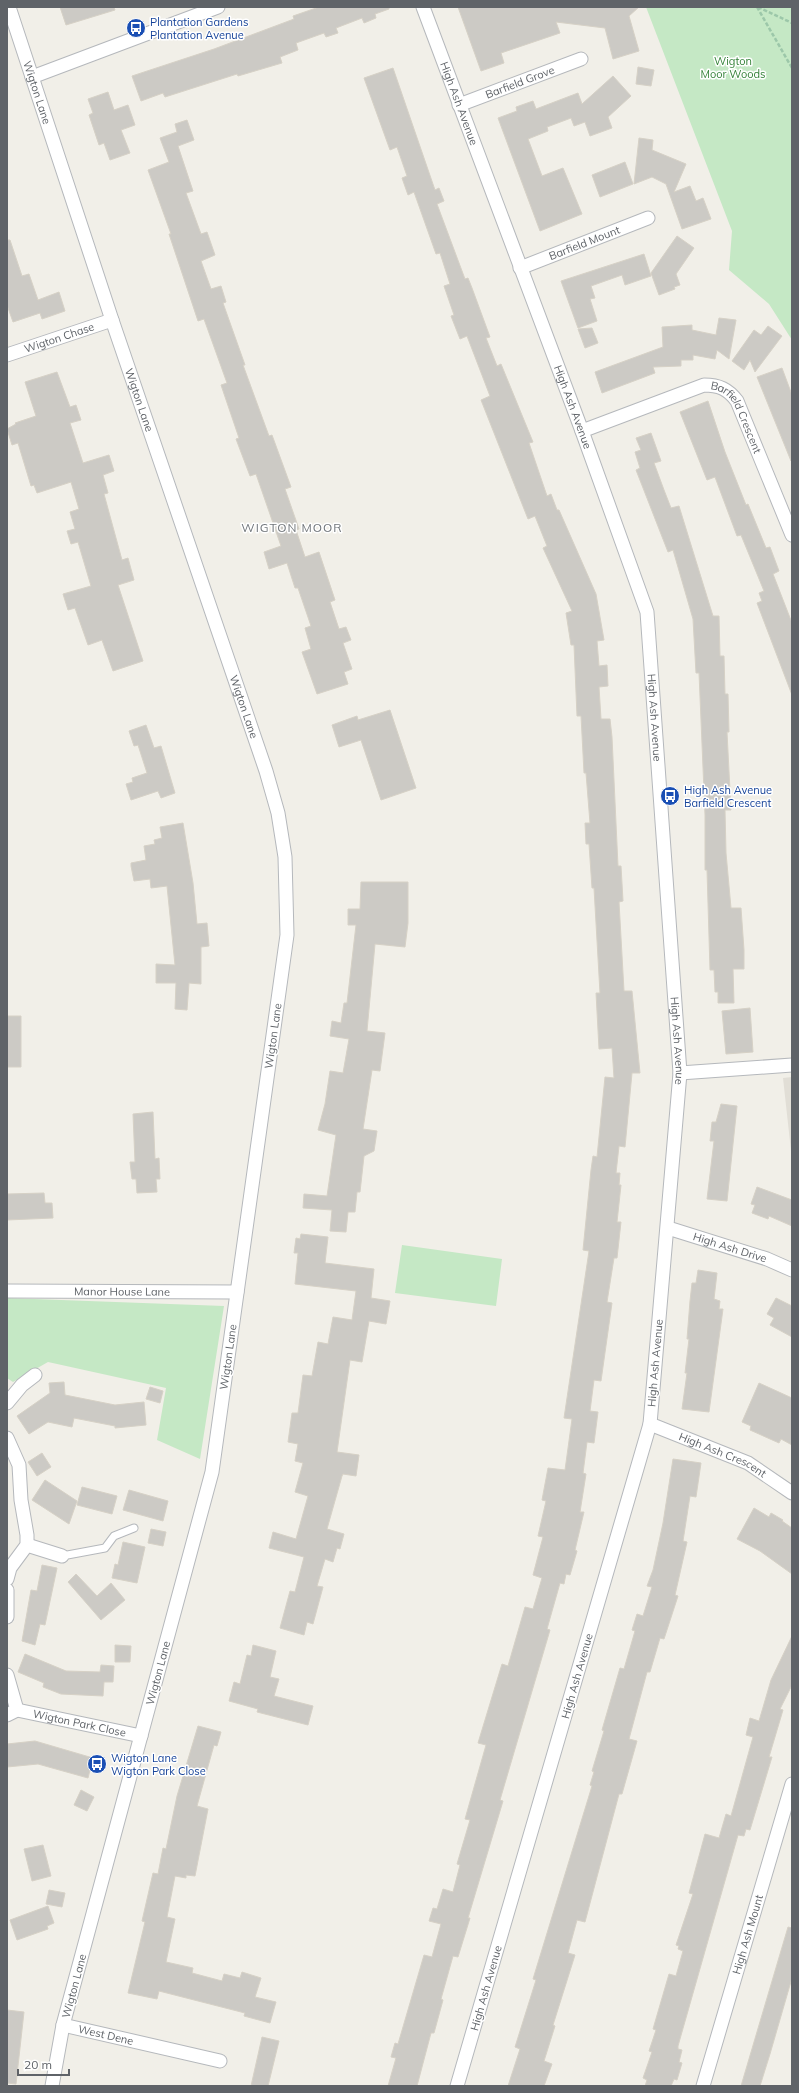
<svg xmlns="http://www.w3.org/2000/svg" width="799" height="2093" viewBox="0 0 799 2093" font-family="Mulish,sans-serif">
<rect width="100%" height="100%" fill="#f1efe8"/>
<path fill="#e1ded6" d="M792 1077V1160L783 1078Z"/>
<path fill="#c5e8c5" d="M646 7H792V340L769 304 729 270 732 231Z
M402 1245 502 1259 496 1306 395 1293Z
M7 1298 224 1306 200 1459 157 1440 166 1388 48 1362 13 1382 7 1378Z"/>
<path fill="#cccac5" stroke="#d6d1c6" d="M60 7H114L115 10 66 25Z
M319 7H389V9L375 14 376 18 364 23 362 18 336 28 338 33 326 37 324 33 296 43 298 50 280 57 282 63 238 76 237 74 165 97 163 93 141 101 132 76 214 49 294 19 293 16Z
M458 7H639L629 16 639 51 613 59 605 28 556 22 560 33 501 53 504 63 481 71Z
M638 67 654 70 651 86 636 84Z
M393 68 435 190 439 188 444 201 437 204 465 279 468 278 472 288 490 337 486 338 497 366 501 364 533 442 529 443 547 496 551 494 557 510H559L596 594 604 640 597 641 599 666 607 665 608 686 599 687 601 719H610L612 737 618 866H621L623 901 619 902 624 991H632L640 1073H632L625 1147 619 1146 616 1173H620L619 1185H621L617 1222H621L617 1258H614L607 1302 612 1303 601 1381 594 1380 590 1411 598 1412 594 1443 587 1442 583 1473 586 1474 580 1512H584L575 1550 577 1551 570 1575 566 1574 564 1584 560 1583 547 1629 550 1630 500 1800 503 1801 468 1918H470L458 1957 453 1956 441 1999 443 2000 434 2033H431L417 2086H388L396 2058 391 2057 395 2043 398 2044 424 1955 432 1957 441 1924 429 1921 433 1908 437 1909 443 1889 453 1892 460 1865 457 1864 470 1820 465 1819 486 1745 478 1743 502 1664 508 1666 525 1607 533 1609 542 1578 533 1575 543 1537 538 1536 546 1501 542 1500 548 1468 565 1470 572 1419 564 1418 589 1251 583 1250 591 1170 593 1156 597 1157 605 1077 614 1078 612 1048 599 1049 596 993H600L594 888H592L589 844H586L585 823H590L586 773H584L581 716H577L574 645H571L566 613 572 611 543 548 547 546 535 516 528 519 481 400 490 396 467 336 460 339 451 316 454 315 444 286 450 284 440 253 436 254 414 192 408 195 402 178 407 176 397 147 390 150 364 78Z
M613 76 631 96 608 117 612 128 590 136 585 122 574 126 571 118 547 127 548 131 528 139 542 176 563 168 582 214 540 231 498 118 517 111 516 107 533 101 536 109 578 93 582 104Z
M108 92 114 110 128 105 135 125 121 130 130 153 110 160 104 143 99 145 89 115 93 113 88 99Z
M187 120 194 140 178 146 193 191 186 193 201 234 207 232 215 255 201 261 211 289 221 286 226 302 223 303 245 365H243L269 436 272 435 291 487 285 489 299 529 296 530 305 557 319 552 335 600 330 602 339 629 346 627 351 640 343 643 352 669 344 672 348 684 317 694 302 652 311 649 305 628 311 626 298 588H295L287 563 269 569 264 552 281 546 256 474 250 476 236 439 239 438 221 385 227 383 204 319 198 321 169 234H171L148 170 169 162 160 138 177 132 175 124Z
M639 138 653 140 652 150 686 164 674 192 690 186 696 201 703 198 711 219 682 229 666 184 652 177 634 184Z
M625 162 633 184 600 197 592 175Z
M677 236 694 248 676 274 680 285 674 287 675 289 659 295 651 273Z
M7 240H10L22 276 29 274 38 300 59 292 65 311 42 319 40 313 13 322 7 305Z
M644 254 651 276 625 285 622 275 591 286 595 298 590 299 597 321 578 328 561 281Z
M719 318 736 320 729 359 717 350 715 359 693 355V360H681V366L653 367 655 373 602 393 595 372 663 347 662 327 692 325V330L716 335Z
M768 326 782 336 755 372 750 360 744 370 732 361 754 330 761 335Z
M592 328 598 343 585 348 578 329Z
M782 368 792 395 791 461 757 377Z
M57 372 70 407 76 405 81 420 70 423 83 463 109 455 114 471 103 475 108 493 104 494 122 560 128 558 134 580 118 585 143 661 113 671 102 640 88 645 75 608 68 610 63 594 91 586 78 542 71 544 67 531 75 529 70 512 79 509 71 482 37 493 34 485 31 486 18 443 12 445 7 429 16 424 15 423 36 416 25 382Z
M708 401 725 452 746 505 748 504 766 548 770 547 779 571 773 574 792 623V695L757 603 762 601 759 593 764 591 741 535 737 536 715 477 707 480 680 412Z
M651 433 661 461 654 463 664 490 671 508 679 506 713 616H719L720 656H724L725 694H728L729 732H727L731 810H725L726 853 731 908H741L744 950V969H733L734 1003H718V992H715L714 970H710L707 870H705V815L699 673H696L693 619 673 550 668 552 636 470 640 468 635 452 641 450 636 438Z
M390 710 416 788 381 800 361 740 339 747 332 725 357 716 358 720Z
M146 725 154 748 161 746 175 793 161 798 158 791 131 800 126 784 133 782 132 778 147 773 138 745 134 746 129 731Z
M183 823 193 883 197 924 207 923 209 946 201 947V984L189 983 187 1010 175 1009 176 983H156V964L175 965 167 886 151 888 150 879 134 881 131 866V863L146 860 144 846 155 844 154 840 162 838 160 827Z
M361 882H408V923L405 947 375 944 367 1031 385 1033 380 1071 372 1070 363 1129 377 1131 374 1151 364 1156 360 1192H357L355 1212H348L346 1232 330 1231 332 1210 303 1208 304 1194 327 1196 336 1135 318 1130 325 1104 330 1071 343 1073 349 1039 330 1036 332 1021 341 1023 344 1003H347L356 925H348V909H360Z
M750 1008 753 1052 726 1054 722 1011Z
M7 1016H21V1067H7Z
M721 1104 737 1106 727 1201 707 1199 714 1141H710L712 1122H716Z
M153 1112 155 1159 159 1158 160 1179H156L157 1192 137 1193 136 1179H132L130 1162H135L133 1114Z
M757 1187 792 1200V1226L769 1216 768 1219 752 1213 755 1205 751 1204Z
M44 1193 45 1203H52L53 1218 7 1220V1194Z
M301 1234 328 1237 325 1263 374 1269 371 1298 390 1301 386 1324 369 1321 362 1362 350 1360 337 1452 359 1455 356 1476 343 1474 342 1476 327 1529 344 1534 340 1549 337 1548 333 1562 325 1559 317 1586 323 1587 313 1624 307 1622 304 1635 280 1628 290 1591 295 1592 304 1557 269 1548 273 1532 296 1539 308 1496 295 1492 303 1463 295 1461 298 1444 288 1442 292 1413H298L303 1375 312 1376 318 1342 328 1344 333 1317 352 1320 356 1291 295 1284 298 1253H294L296 1238 300 1239Z
M698 1270 717 1273 714 1299 720 1301 719 1309H723L709 1412 682 1409 687 1373H685L689 1339H687L690 1301 692 1283H696Z
M776 1298 792 1306V1337L770 1325 774 1318 767 1314Z
M64 1382 65 1395 115 1405 144 1402 146 1425 115 1428V1426L74 1418 72 1427 48 1422 29 1434 17 1416 50 1393 49 1383Z
M759 1383 792 1398V1445L781 1439 779 1443 750 1430 751 1426 742 1422Z
M150 1387 163 1391 160 1403 146 1399Z
M42 1453 51 1467 37 1476 28 1462Z
M673 1459 701 1463 696 1497 690 1496 683 1541 687 1542 675 1595 678 1596 664 1639 660 1638 650 1672H647L629 1739 637 1741 622 1794H619L585 1922 577 1920 568 1953 575 1955 553 2025 555 2026 544 2061 552 2064 544 2086H508L520 2049 515 2047 536 1980 533 1979 592 1786 590 1785 594 1772 592 1771 604 1731 602 1730 620 1668 624 1669 635 1631 632 1630 637 1614 643 1616 652 1587 647 1586 653 1570 663 1523Z
M45 1480 77 1501 69 1524 32 1500Z
M82 1487 117 1496 112 1514 77 1505Z
M129 1490 168 1501 163 1521 123 1510Z
M754 1508 769 1517 771 1513 783 1520 782 1521 792 1528V1574L760 1551 737 1539Z
M151 1529 166 1532 163 1546 148 1543Z
M123 1542 145 1547 137 1583 112 1578 115 1564 118 1565Z
M42 1565 57 1568 45 1625 40 1624 35 1645 22 1641 31 1590 37 1591Z
M76 1574 97 1596 111 1583 125 1600 101 1620 68 1582Z
M792 1636V1685L780 1709 783 1710 769 1757H772L750 1830 746 1829 744 1836 738 1835 678 2046V2049L682 2050 679 2062 682 2063 677 2080 674 2079 671 2086H645L647 2080 643 2078 652 2052 649 2051 656 2030 653 2029 669 1974 676 1976 683 1951 678 1949 679 1946 676 1945 693 1894 689 1893 705 1834 719 1838 726 1814 731 1816 753 1737 746 1735 750 1718 759 1721 771 1680Z
M115 1645 131 1646 130 1662H115Z
M253 1645 276 1651 270 1677 279 1679 274 1696 313 1706 308 1725 257 1712 258 1709 229 1701 234 1682 240 1684 247 1655 251 1656Z
M25 1654 66 1671 100 1672 101 1665 114 1666 113 1682H104L103 1696 61 1694 43 1687 44 1683 18 1672Z
M198 1726 221 1732 217 1746 214 1745 197 1806 208 1809 195 1876 186 1875V1878L175 1876 167 1917 175 1919 166 1962 193 1968 192 1973 222 1981 224 1974 240 1978 242 1972 261 1978 255 1997 276 2002 270 2023 244 2016 245 2013 159 1991 157 1999 128 1993 145 1922 142 1921 153 1873 158 1874 163 1848 166 1849 177 1796Z
M35 1741 93 1758 88 1778 38 1764 7 1767V1744Z
M81 1790 94 1797 87 1811 74 1805Z
M43 1845 51 1876 32 1881 24 1849Z
M49 1890 65 1893 62 1907 46 1904Z
M48 1906 54 1923 47 1926 48 1929 17 1940 10 1920Z
M788 1927 792 1928V1978L770 2054 760 2086H741Z
M7 2010 24 2012 16 2084 7 2083Z
M262 2037 279 2041 268 2086H251Z"/>
<g fill="none" stroke-linecap="round" stroke-linejoin="round">
<g stroke="#b5b8bc" stroke-width="9">
<path id="service" d="M62 1556 105 1548 114 1536 134 1528"/>
</g>
<g stroke="#b5b8bc" stroke-width="15">
<g id="minor">
<path id="s1" d="M9 7 112 320 266 771 278 813 285 857 287 935 212 1472 63 2025 52 2086"/>
<path id="s2" d="M423 7 582 431 647 612 680 1073 650 1424 457 2086"/>
<path d="M32 77 218 7"/>
<path id="s3" d="M459 105 581 59"/>
<path id="s4" d="M520 268 648 218"/>
<path id="s5" d="M7 355 112 320"/>
<path id="s6" d="M582 431 704 385C719 385 728 389 737 401L792 535"/>
<path d="M680 1073 792 1065"/>
<path id="s7" d="M668 1228 767 1259 792 1270"/>
<path id="s8" d="M7 1291 237 1292"/>
<path d="M7 1403 22 1385 35 1375"/>
<path id="s9" d="M650 1424 748 1463 792 1493"/>
<path d="M7 1438 19 1465 21 1500 27 1535V1545L10 1568 7 1579"/>
<path d="M27 1545 62 1556"/>
<path d="M7 1590V1617"/>
<path d="M7 1675 17 1710"/>
<path id="s10" d="M7 1715 17 1710 141 1736"/>
<path id="s11" d="M63 2025 220 2061"/>
<path id="s12" d="M703 2086 792 1784"/>
</g>
</g>
<path stroke="#9cc7a9" stroke-width="2.5" stroke-dasharray="4 2" stroke-linecap="butt" d="M757 7 792 68
M758 7 792 23"/>
<use href="#service" stroke="#fff" stroke-width="7"/>
<use href="#minor" stroke="#fff" stroke-width="13"/>
</g>
<defs>
<g id="bus-disc" transform="scale(1)"><circle r="9.5" fill="#1a4fb4" stroke="#fff"/><path d="M-5-6H5V4H4V6H2V4H-2V6H-4V4H-5ZM-3.5-4V0h7V-4ZM-3.5 1.2v1.5H-2V1.2ZM2 1.2v1.5H3.5V1.2Z" fill="#fff"/></g>
</defs>
<g fill-rule="evenodd">
<use href="#bus-disc" x="136" y="28"/>
<use href="#bus-disc" x="670" y="796"/>
<use href="#bus-disc" x="97" y="1764"/>
</g>
<g text-anchor="middle" stroke-width="3" stroke-linejoin="round" paint-order="stroke">
<g font-size="11" fill="#164399" stroke="#fff" text-anchor="start">
<text x="150" y="26">Plantation Gardens<tspan x="150" dy="13">Plantation Avenue</tspan></text>
<text x="684" y="794">High Ash Avenue<tspan x="684" dy="13">Barfield Crescent</tspan></text>
<text x="111" y="1762">Wigton Lane<tspan x="111" dy="13">Wigton Park Close</tspan></text>
</g>
<g font-size="11" fill="#348238" stroke="#fff">
<text x="733" y="65">Wigton<tspan x="733" dy="13">Moor Woods</tspan></text>
</g>
<g font-size="11" fill="#5f6368" stroke="#fff">
<text dy="4" stroke="none"><textPath href="#s3" startOffset="65">Barfield Grove</textPath></text>
<text dy="4" stroke="none"><textPath href="#s1" startOffset="90">Wigton Lane</textPath></text>
<text dy="4" stroke="none"><textPath href="#s2" startOffset="103">High Ash Avenue</textPath></text>
<text dy="4" stroke="none"><textPath href="#s4" startOffset="69">Barfield Mount</textPath></text>
<text dy="4" stroke="none"><textPath href="#s5" startOffset="55">Wigton Chase</textPath></text>
<text dy="4" stroke="none"><textPath href="#s1" startOffset="414">Wigton Lane</textPath></text>
<text dy="4" stroke="none"><textPath href="#s2" startOffset="427">High Ash Avenue</textPath></text>
<text dy="4" stroke="none"><textPath href="#s6" startOffset="181">Barfield Crescent</textPath></text>
<text dy="4" stroke="none"><textPath href="#s1" startOffset="738">Wigton Lane</textPath></text>
<text dy="4" stroke="none"><textPath href="#s2" startOffset="751">High Ash Avenue</textPath></text>
<text transform="translate(273 1036) rotate(-82)" y="4">Wigton Lane</text>
<text dy="4" stroke="none"><textPath href="#s2" startOffset="1075">High Ash Avenue</textPath></text>
<text dy="4" stroke="none"><textPath href="#s7" startOffset="65">High Ash Drive</textPath></text>
<text dy="4" stroke="none"><textPath href="#s8" startOffset="115">Manor House Lane</textPath></text>
<text transform="translate(228 1357) rotate(-82)" y="4">Wigton Lane</text>
<text transform="translate(655 1363) rotate(-85)" y="4">High Ash Avenue</text>
<text dy="4" stroke="none"><textPath href="#s9" startOffset="79">High Ash Crescent</textPath></text>
<text transform="translate(158 1673) rotate(-75)" y="4">Wigton Lane</text>
<text transform="translate(577 1676) rotate(-74)" y="4">High Ash Avenue</text>
<text dy="4" stroke="none"><textPath href="#s10" startOffset="75">Wigton Park Close</textPath></text>
<text dy="4" stroke="none"><textPath href="#s12" startOffset="158">High Ash Mount</textPath></text>
<text transform="translate(74 1986) rotate(-75)" y="4">Wigton Lane</text>
<text transform="translate(486 1988) rotate(-74)" y="4">High Ash Avenue</text>
<text dy="4" stroke="none"><textPath href="#s11" startOffset="44">West Dene</textPath></text>
</g>
<g font-size="12" letter-spacing="1" fill="#70757a" stroke="#fff">
<text x="292" y="532">WIGTON MOOR</text>
</g>
</g>
<rect width="799" height="2093" fill="none" stroke="#5f6368" stroke-width="16"/>
<path d="M18 2069v6h51v-6" fill="none" stroke="#5f6368" stroke-width="2"/>
<text x="24" y="2069" font-size="12" fill="#5f6368" stroke="#ffffff" stroke-width="3" paint-order="stroke">20 m</text>
</svg>
